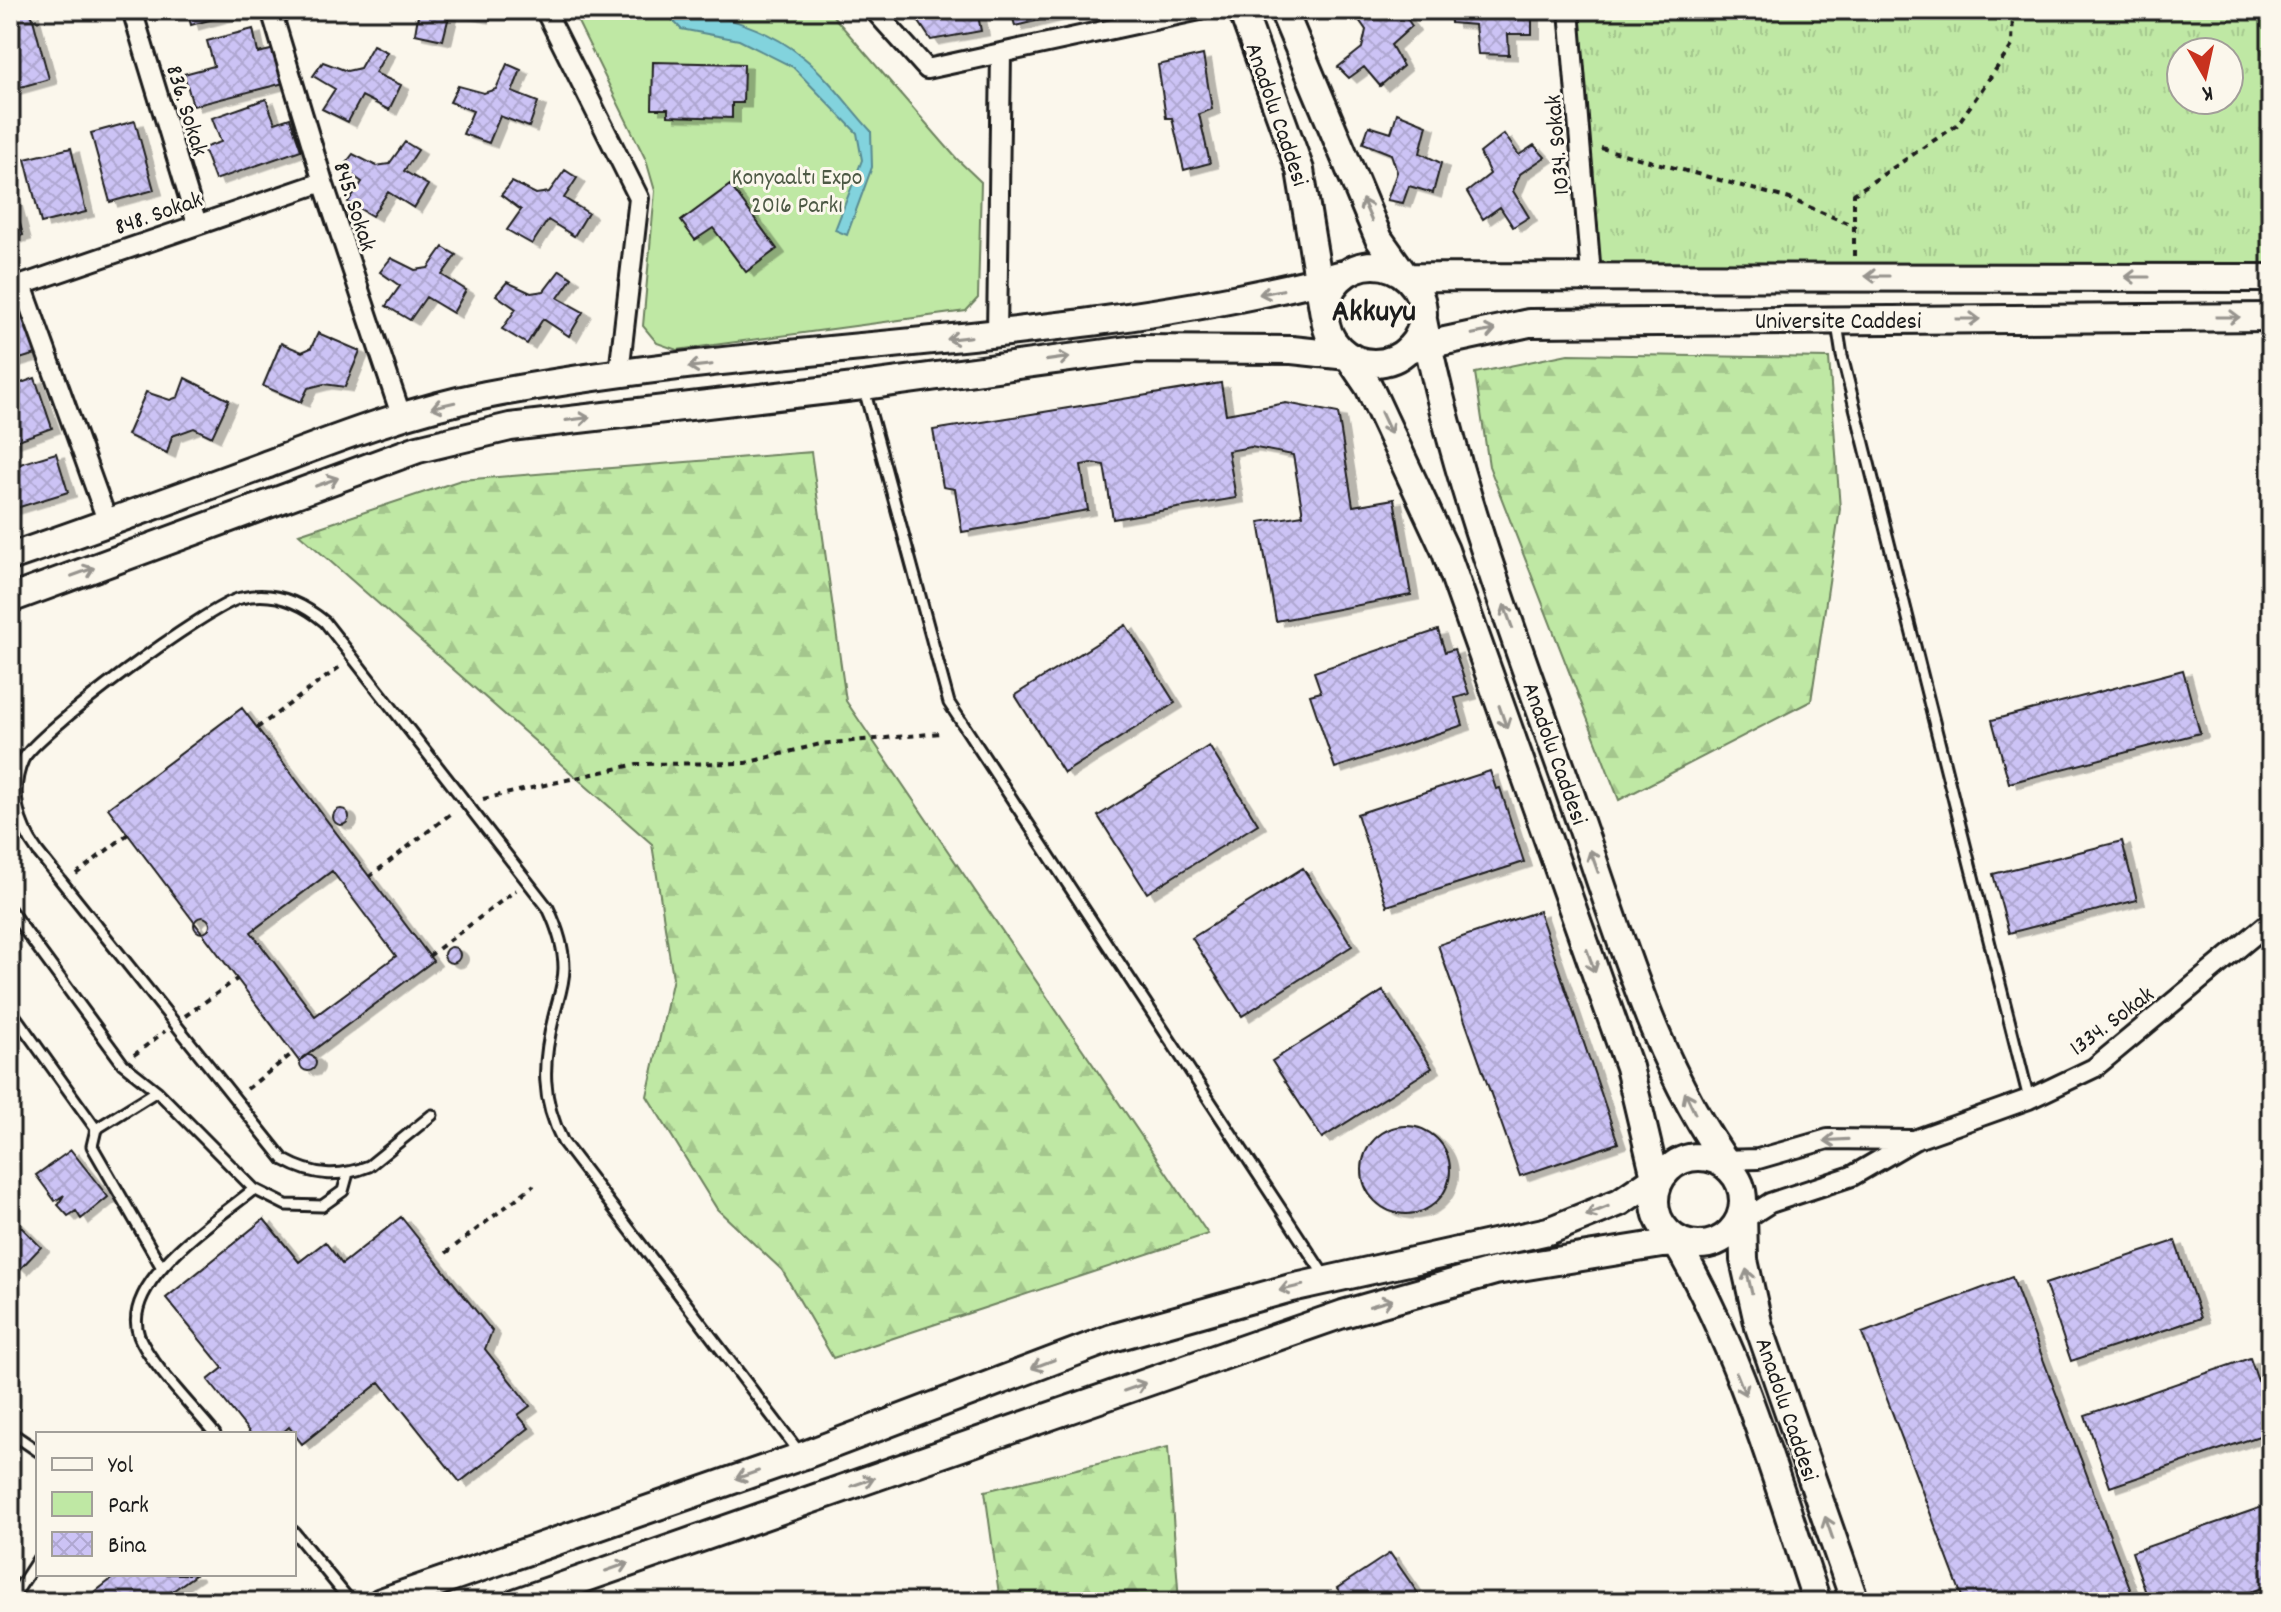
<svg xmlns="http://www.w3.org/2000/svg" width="2281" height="1612" viewBox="0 0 2281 1612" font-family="Dekko,sans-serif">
<defs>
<pattern id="grass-tufts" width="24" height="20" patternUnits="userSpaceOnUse" patternTransform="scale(2)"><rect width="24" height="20" fill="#bfe8a4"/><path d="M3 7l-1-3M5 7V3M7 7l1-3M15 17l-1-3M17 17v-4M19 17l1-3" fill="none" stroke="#a4c68d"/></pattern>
<pattern id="forest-firs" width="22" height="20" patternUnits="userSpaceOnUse" patternTransform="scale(2)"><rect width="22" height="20" fill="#bfe8a4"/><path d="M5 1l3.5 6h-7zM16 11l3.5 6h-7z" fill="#a4c68d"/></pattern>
<pattern id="building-cross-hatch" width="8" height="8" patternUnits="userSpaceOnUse" patternTransform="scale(2)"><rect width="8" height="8" fill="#ccc3f5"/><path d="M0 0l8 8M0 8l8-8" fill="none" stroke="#afa7d1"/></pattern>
<filter id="shadow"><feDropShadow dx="8" dy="4.5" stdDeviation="0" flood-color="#0004"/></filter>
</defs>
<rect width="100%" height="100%" fill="#fbf7ec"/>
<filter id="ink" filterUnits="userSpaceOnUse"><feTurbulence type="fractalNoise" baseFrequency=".0125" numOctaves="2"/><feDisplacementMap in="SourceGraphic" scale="16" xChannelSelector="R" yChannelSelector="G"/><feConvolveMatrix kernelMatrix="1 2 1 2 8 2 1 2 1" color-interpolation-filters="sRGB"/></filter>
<g filter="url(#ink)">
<path fill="url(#grass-tufts)" stroke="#6e8260" stroke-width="2" fill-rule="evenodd" d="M1568 10H2271V278L1591 275ZM2181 52H2229V100H2181Z"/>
<path fill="url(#forest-firs)" stroke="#6e8260" stroke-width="2" d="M1568 354 1829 358 1840 509 1811 701 1619 800 1489 466 1475 373Z
M811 452 846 701 1208 1234 833 1358 782 1270 717 1209 647 1096 673 978 652 844 299 534 461 480Z
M1168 1447 1179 1602H1000L985 1491Z"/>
<path fill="#bfe8a4" stroke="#6e8260" stroke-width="2" d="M572 10H828L957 159 981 182 978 298 966 311 677 350 657 343 643 326 655 191 646 160Z"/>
<path fill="#82d3dd" stroke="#598a90" stroke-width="2" d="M663 10C710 10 766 26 803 57 828 77 849 107 871 131L872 167 847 235 835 230 862 160 857 133 793 67 739 40 681 29Z"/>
<path fill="url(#building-cross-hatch)" stroke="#1c1c1c" stroke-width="2" fill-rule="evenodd" filter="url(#shadow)" d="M187 10H246L191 25Z
M419 10H482L480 18 450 12 443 40 415 34Z
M911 10H977L981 31 931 40Z
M1011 10H1077V11L1015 26Z
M1352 10 1378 13 1401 10 1412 26 1391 45 1403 66 1380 86 1364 67 1349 78 1338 67 1362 48 1366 30Z
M1450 10H1498L1502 15H1532V34H1508L1509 55 1478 54 1475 25 1451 23Z
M31 12 49 79 10 90V18Z
M253 29 258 53 275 49 284 83 193 106 184 74 214 66 207 41Z
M373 45 387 52 375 73 401 85 389 110 362 96 348 122 322 109 335 89 313 76 323 62 347 71 360 68Z
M1203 55 1212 109 1199 114 1210 163 1184 170 1172 118H1166L1158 65Z
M653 62 744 64 743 103H732V118L668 116V109H652Z
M507 64 521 70 512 92 538 102 529 127 500 116 489 143 463 134 473 111 450 102 458 86 484 93 496 89Z
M266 99 275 123 290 118 301 150 215 180 203 148 221 142 212 118Z
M1397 113 1427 125 1420 153 1441 163 1433 193 1409 186 1403 203 1387 200 1397 172 1391 154 1363 143 1369 126 1391 133Z
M135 121 154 190 110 202 91 133Z
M1504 134 1519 155 1534 145 1545 157 1520 174 1513 191 1529 217 1513 227 1500 207 1483 219 1467 192 1490 174 1480 153Z
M405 142 418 150 404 171 428 185 414 208 388 192 372 216 348 202 362 182 342 168 353 154 376 166 389 164Z
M71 148 86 212 41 223 25 159Z
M565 170 577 178 564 198 588 213 574 236 548 220 532 244 507 230 521 210 501 195 512 182 536 194 549 192Z
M730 185 777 249 746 272 713 228 695 240 681 221Z
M10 187 23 235 10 239Z
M443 247 456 255 442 275 466 290 453 313 426 297 410 320 386 306 400 286 380 272 391 258 415 270 428 268Z
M560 270 572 278 558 298 583 312 569 336 543 319 527 344 502 329 516 309 496 295 507 282 531 293 544 291Z
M24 312 36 354 10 362V317Z
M318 333 360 351 345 387 324 384 308 388 301 402 263 386 281 343 302 352 311 348Z
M35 378 52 428 10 443V387Z
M185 378 229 400 212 437 194 428 172 436 167 453 127 435 146 392 170 400 178 397Z
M1221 383 1226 414 1286 403 1338 413 1353 506 1394 499 1411 595 1276 621 1259 522 1303 515 1293 455 1251 447 1228 451 1236 498 1113 519 1104 465 1092 463 1081 465 1088 510 962 532 955 489 943 487 933 430Z
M56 453 68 492 10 510V467Z
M1126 625 1175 703 1064 773 1015 695Z
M1438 630 1445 652 1454 649 1469 694 1455 698 1463 725 1335 768 1310 695 1321 692 1314 672Z
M2183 670 2200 733 2009 783 1992 720Z
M242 708 433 961 299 1061 108 808ZM332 871 396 956 315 1016 251 932Z
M1209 746 1258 824 1147 893 1098 816Z
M1490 771 1496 789 1500 788 1524 862 1387 906 1357 814Z
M333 817a8 8 0 1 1 16 0a8 8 0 1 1-16 0Z
M2122 841 2137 900 2009 933 1993 874Z
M1303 868 1352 946 1242 1016 1192 938Z
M1539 911 1618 1143 1520 1176 1438 945Z
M194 925a8 8 0 1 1 16 0a8 8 0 1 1-16 0Z
M444 955a8 8 0 1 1 16 0a8 8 0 1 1-16 0Z
M1383 991 1432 1068 1322 1138 1272 1061Z
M300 1063a8 8 0 1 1 16 0a8 8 0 1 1-16 0Z
M2271 1065V1095L2262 1068Z
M1362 1170a44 44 0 1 1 88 0a44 44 0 1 1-88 0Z
M71 1150 108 1197 81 1219 76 1211 68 1216 58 1205 64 1195 55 1201 36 1175Z
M10 1216 41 1247 20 1269 10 1260Z
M401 1217 492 1331 485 1349 530 1406 518 1415 529 1428 460 1482 380 1382 302 1444 289 1427 281 1434H251L208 1380 223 1368 166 1298 264 1219 299 1262 325 1242 342 1264Z
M2175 1241 2201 1318 2071 1361 2045 1284Z
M2012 1277 2135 1602H1964L1862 1333Z
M2250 1358 2271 1419V1432L2110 1487 2085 1415Z
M2271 1504V1585L2222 1602H2149L2132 1552Z
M1390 1553 1424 1602H1347L1337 1588Z
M118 1574H194L195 1575 157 1602H82Z"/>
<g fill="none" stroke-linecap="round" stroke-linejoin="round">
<g stroke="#1c1c1c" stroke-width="15">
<path id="lane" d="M1837 324 1842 356 2029 1099
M864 389 949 703 1326 1278
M10 910 123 1064 157 1091 254 1189 286 1205 322 1206 343 1191 348 1173
M10 1009 96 1129 157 1091
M432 1115 369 1166C339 1178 313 1176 284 1160L38 852C18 825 9 792 23 760 36 733 209 605 241 598 273 590 301 602 325 622L548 908C557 927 564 946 564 968 564 984 558 1000 554 1016 542 1063 541 1099 563 1142L800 1453
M96 1129 92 1146 161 1266
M10 1432 38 1451
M215 1434C195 1409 150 1364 139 1336 119 1281 218 1219 254 1189
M294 1532 351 1602
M10 1602 38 1559"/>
</g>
<g stroke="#1c1c1c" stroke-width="24">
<path id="street" d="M132 10 197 224
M271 10 323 182 401 415
M545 10 639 198 619 373
M874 10 927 69 1200 10
M1569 10 1591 275
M22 285 108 523
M10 289 323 182
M997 334 1001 53
M1720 1160 1758 1159 1828 1139 1911 1140
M1737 1224 1770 1203 1852 1176 1914 1140 2029 1099 2094 1068 2271 921"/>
</g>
<g stroke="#1c1c1c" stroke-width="32">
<path id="secondary" d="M1242 10 1300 170 1324 315
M1283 10 1379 239 1406 277 2271 278
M1325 314a49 49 0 1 1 98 0a49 49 0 1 1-98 0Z
M1423 320C1456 489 1519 648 1576 810 1619 931 1654 1064 1731 1169
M1408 349 1529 323 2271 317
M10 557C95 528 179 497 263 466 337 438 409 410 486 395 771 340 1066 348 1347 273
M10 599 418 449 510 427 863 386 1136 349 1292 350 1348 356 1369 387 1445 550 1629 1067 1657 1185
M1655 1201a44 44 0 1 1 88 0a44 44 0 1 1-88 0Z
M1743 1210 1744 1260 1759 1327 1855 1602
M1673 1237C1740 1349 1776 1479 1817 1602
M381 1602 802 1456 1112 1338 1291 1288 1548 1231 1620 1202 1664 1172
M517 1602 1343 1314 1495 1271 1662 1244 1685 1243"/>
</g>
<path stroke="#1c1c1c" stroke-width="4" stroke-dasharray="6 6" stroke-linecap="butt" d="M1601 148 1790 199 1854 226
M1854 256V194L1957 125 2012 46 2013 10
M257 728 341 666
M483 799 637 764 746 763 820 744 941 733
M76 874 128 834
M369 877 453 812
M429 956 516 890
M185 1016 237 979
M134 1055 165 1031
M247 1089 293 1053
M446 1253 534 1185"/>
<use href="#lane" stroke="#fbf7ec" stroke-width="9"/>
<use href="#street" stroke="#fbf7ec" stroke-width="18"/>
<use href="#secondary" stroke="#fbf7ec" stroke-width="26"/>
</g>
<defs><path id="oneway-shaft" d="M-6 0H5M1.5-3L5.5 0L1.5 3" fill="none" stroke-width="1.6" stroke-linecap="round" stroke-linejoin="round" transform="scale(2)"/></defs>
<g stroke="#97948e">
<use href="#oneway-shaft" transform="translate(1367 210) rotate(-113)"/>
<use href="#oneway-shaft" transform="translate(1877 276) rotate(-180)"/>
<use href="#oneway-shaft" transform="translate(2137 277) rotate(-180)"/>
<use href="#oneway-shaft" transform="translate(1271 292) rotate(169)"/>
<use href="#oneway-shaft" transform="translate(2228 317)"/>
<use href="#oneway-shaft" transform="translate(1968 319)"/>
<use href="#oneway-shaft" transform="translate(1484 332) rotate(-11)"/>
<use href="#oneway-shaft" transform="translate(959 338) rotate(174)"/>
<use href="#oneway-shaft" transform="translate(1058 359) rotate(-8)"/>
<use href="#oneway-shaft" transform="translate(700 366) rotate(174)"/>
<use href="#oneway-shaft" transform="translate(443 405) rotate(167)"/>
<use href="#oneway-shaft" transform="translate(578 419) rotate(-7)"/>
<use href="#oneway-shaft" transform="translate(1386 423) rotate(65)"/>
<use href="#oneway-shaft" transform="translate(327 482) rotate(-20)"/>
<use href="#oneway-shaft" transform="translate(83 572) rotate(-20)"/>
<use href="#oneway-shaft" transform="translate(1508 616) rotate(-110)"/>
<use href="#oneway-shaft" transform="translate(1503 717) rotate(71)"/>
<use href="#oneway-shaft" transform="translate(1594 861) rotate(-110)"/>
<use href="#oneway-shaft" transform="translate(1591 961) rotate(70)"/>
<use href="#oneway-shaft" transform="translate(1690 1103) rotate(-115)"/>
<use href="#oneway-shaft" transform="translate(1836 1140) rotate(177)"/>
<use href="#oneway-shaft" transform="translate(1597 1211) rotate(158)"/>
<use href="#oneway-shaft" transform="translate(1749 1281) rotate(-103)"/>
<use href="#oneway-shaft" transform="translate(1291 1288) rotate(167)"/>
<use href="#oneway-shaft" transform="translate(1381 1303) rotate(-16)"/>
<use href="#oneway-shaft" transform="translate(1043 1364) rotate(159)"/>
<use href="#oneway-shaft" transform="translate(1741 1384) rotate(68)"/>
<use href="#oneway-shaft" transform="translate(1135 1387) rotate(-19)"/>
<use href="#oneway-shaft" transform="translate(747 1475) rotate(161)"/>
<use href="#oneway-shaft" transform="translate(863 1482) rotate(-19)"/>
<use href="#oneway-shaft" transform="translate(1829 1528) rotate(-109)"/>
<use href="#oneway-shaft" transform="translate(617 1567) rotate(-19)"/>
</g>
</g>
<g text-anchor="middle" stroke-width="6" stroke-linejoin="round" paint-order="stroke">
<g font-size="24" fill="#1c1c1c" stroke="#fbf7ec">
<text transform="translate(188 110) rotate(73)" y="8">836. Sokak</text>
<text transform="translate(1278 114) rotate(71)" y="8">Anadolu Caddesi</text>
<text transform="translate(1556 145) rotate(-95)" y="8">1034. Sokak</text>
<text transform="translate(356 206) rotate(72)" y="8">845. Sokak</text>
<text transform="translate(158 212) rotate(-19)" y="8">848. Sokak</text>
<text x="1838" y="328">Universite Caddesi</text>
<text transform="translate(1556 753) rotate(70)" y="8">Anadolu Caddesi</text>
<text transform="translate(2111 1020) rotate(-37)" y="8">1334. Sokak</text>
<text transform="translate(1788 1409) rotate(71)" y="8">Anadolu Caddesi</text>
</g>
<g font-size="24" fill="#4d5945" stroke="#fbf7ec">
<text x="797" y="184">Konyaaltı Expo<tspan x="797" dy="28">2016 Parkı</tspan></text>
</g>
<g font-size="32" font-weight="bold" fill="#1c1c1c" stroke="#fbf7ec">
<text x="1374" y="320">Akkuyu</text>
</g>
</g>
<rect width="2281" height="1612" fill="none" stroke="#fbf7ec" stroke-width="40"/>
<rect x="20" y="20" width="2241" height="1572" fill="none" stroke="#1c1c1c" stroke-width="3" filter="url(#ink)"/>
<rect x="36" y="1432" width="260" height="144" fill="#fbf7ec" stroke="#a29f99" stroke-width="2"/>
<rect x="52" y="1458" width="40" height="12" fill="#fbf7ec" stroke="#a29f99" stroke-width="2"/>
<text x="108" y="1472" font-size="24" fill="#1c1c1c">Yol</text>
<rect x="52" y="1492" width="40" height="24" fill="#bfe8a4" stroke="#a29f99" stroke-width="2"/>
<text x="108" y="1512" font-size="24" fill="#1c1c1c">Park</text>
<rect x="52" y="1532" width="40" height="24" fill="url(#building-cross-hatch)" stroke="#a29f99" stroke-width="2"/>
<text x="108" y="1552" font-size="24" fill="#1c1c1c">Bina</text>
<g transform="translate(2205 76) rotate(171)"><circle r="38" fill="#fbf7ec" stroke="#a29f99" stroke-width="2"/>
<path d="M0-6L14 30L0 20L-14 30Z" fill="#c8321e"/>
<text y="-12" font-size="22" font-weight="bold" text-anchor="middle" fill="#1c1c1c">K</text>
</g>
</svg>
